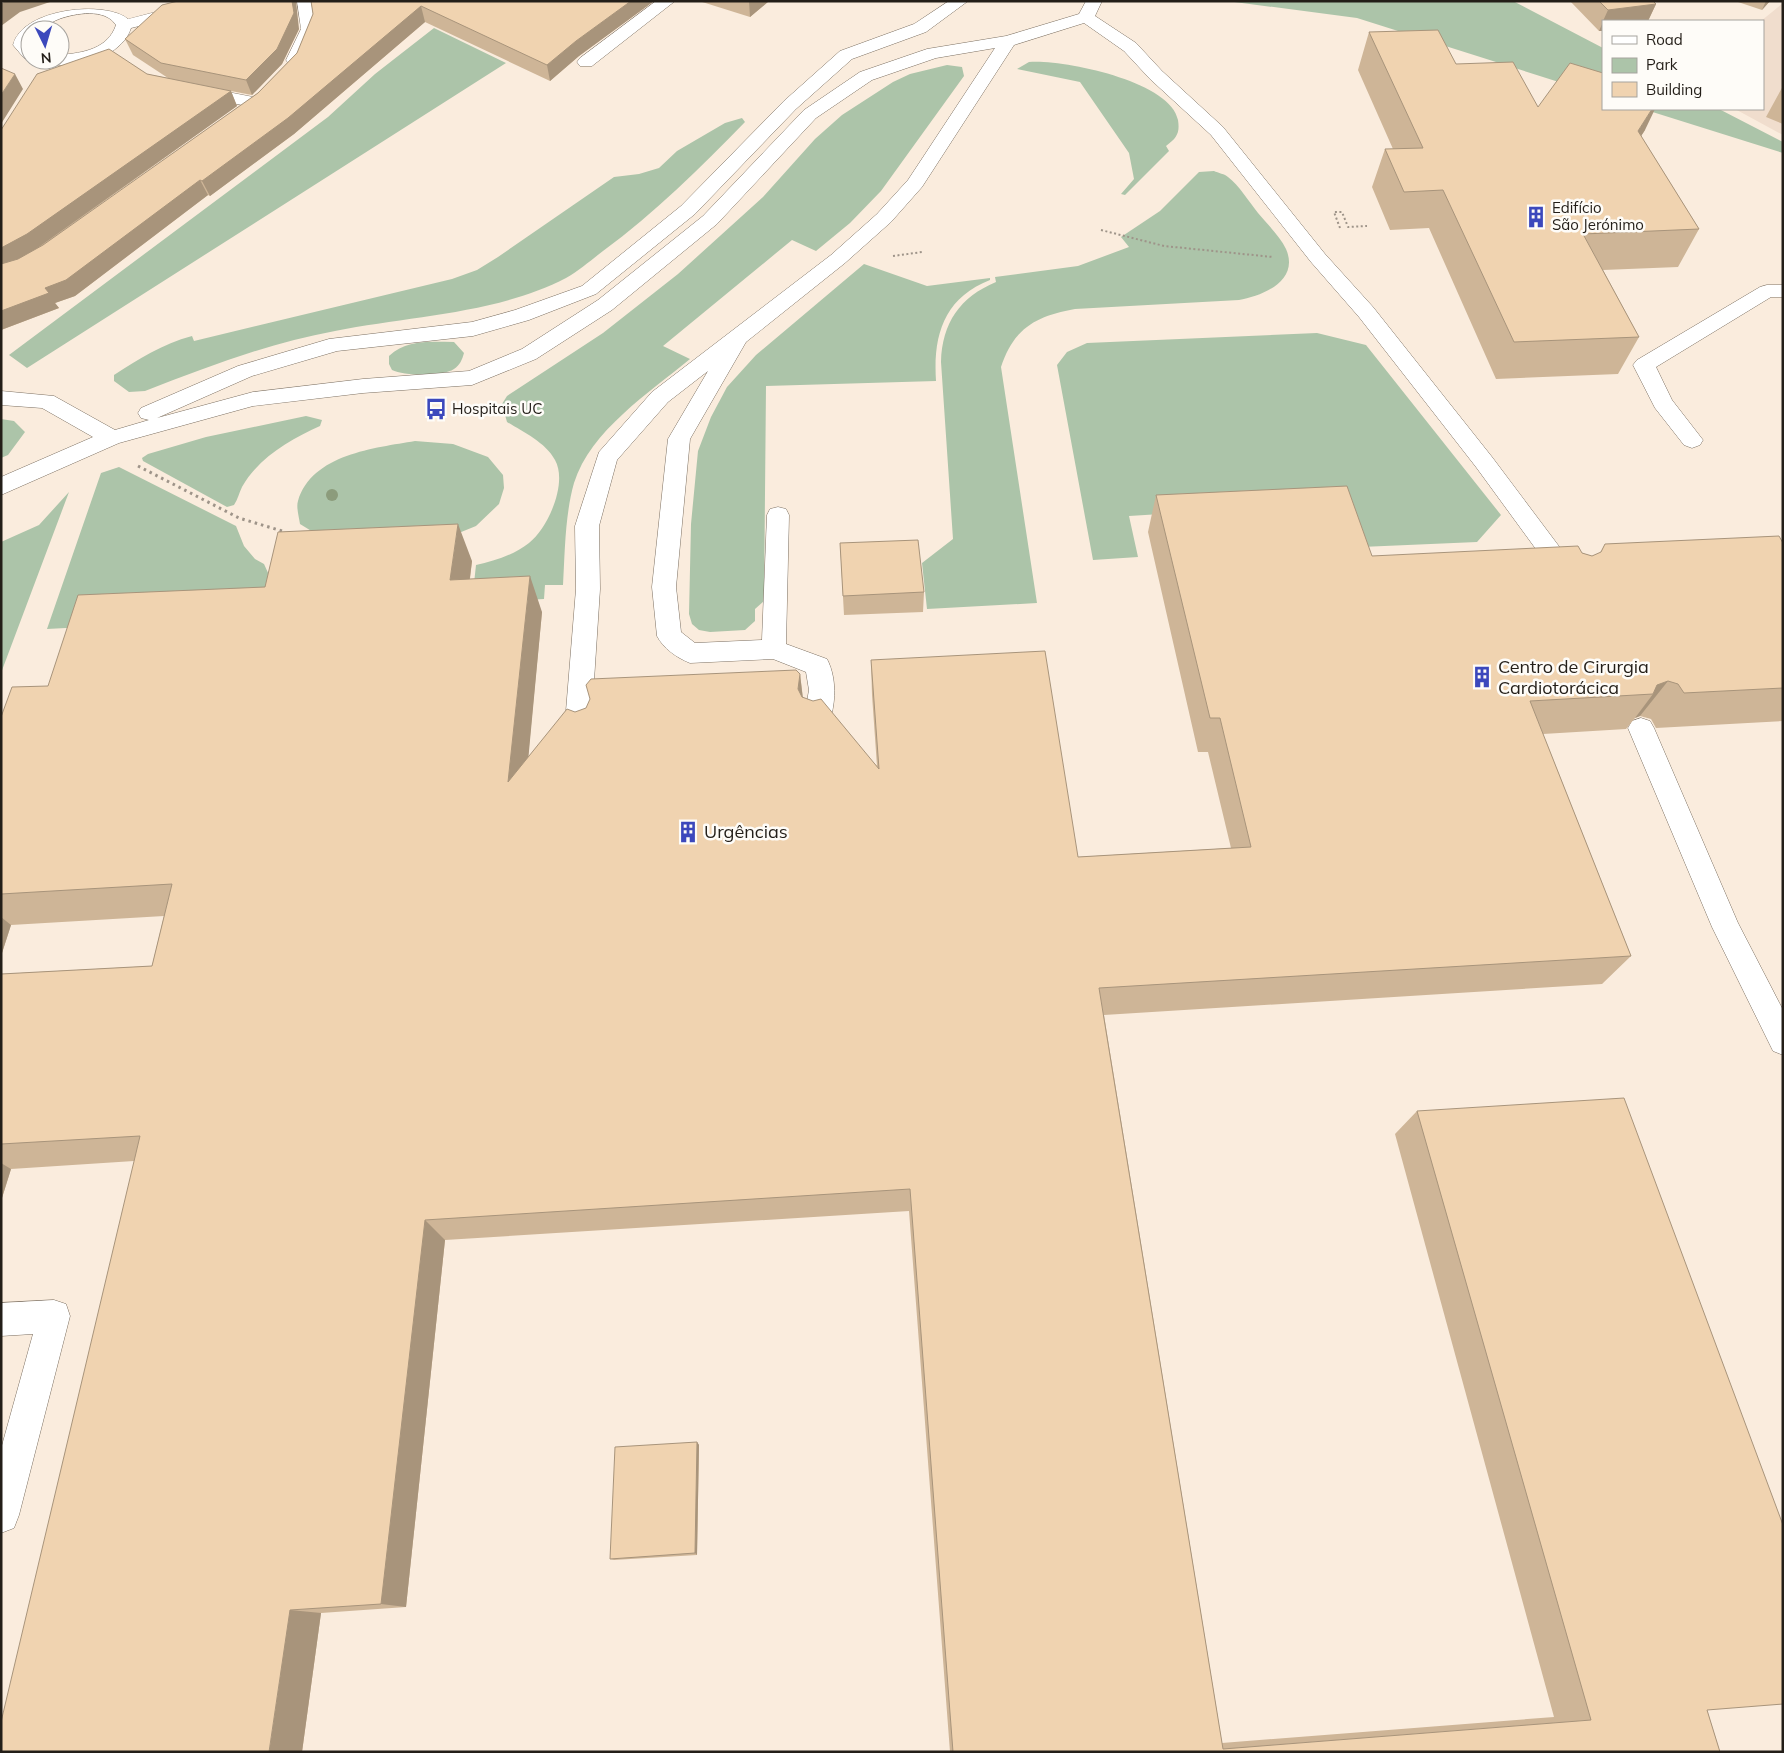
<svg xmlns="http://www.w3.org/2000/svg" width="1784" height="1753" viewBox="0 0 1784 1753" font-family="Mulish,sans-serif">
<rect width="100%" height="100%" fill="#faecdd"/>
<path fill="#f0ddcd" d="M1783 3V135L1735 109H1763V21H1761Z"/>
<path fill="#acc4a9" d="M1227 1H1513L1603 48V96L1357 18Z
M434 28 506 63 27 368 9 355 328 117 375 74Z
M1029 62C1062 59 1171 81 1178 120 1180 133 1177 138 1166 146L1169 151 1125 195 1121 194 1134 179 1129 153 1080 82 1017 69Z
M947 65 962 67 964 76 881 191 850 223 816 251 792 240 663 346 690 359C650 392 590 431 574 483 565 515 565 551 563 585H545L544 599 470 603 472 602 476 565C494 561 514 555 529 543 548 528 568 483 555 460 545 442 523 432 507 422L502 404 507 396 603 333 678 274 763 197 815 139 842 115 893 82 910 74Z
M1643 109H1719L1783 142V153Z
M742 118 745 122C700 168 655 213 603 251 591 260 579 271 566 278 497 314 410 316 335 331 269 343 207 367 145 391L129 392 114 381V375C139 359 162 344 192 336L194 341 452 279 477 270 498 257 614 177 639 174 659 168 677 151 725 123Z
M1214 171C1218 173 1225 174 1228 177 1239 185 1249 202 1258 213 1267 224 1280 236 1286 249 1300 281 1262 296 1239 300L1075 309C1036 316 1014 328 1001 367L1037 603 927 609 922 563 953 539 941 362C942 323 960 297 996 282L995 277 1078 266 1129 247 1121 237 1160 211 1199 172Z
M864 264 927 286 990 278V280C944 298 933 335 936 381L766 386 764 601 755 609V621L745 630 710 632 699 630 692 624 689 614 691 524 698 451 711 417 727 387 756 355Z
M1317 333 1366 345 1501 515 1477 542 1361 547 1161 514 1129 516 1138 557 1093 560 1057 365 1067 352 1087 343Z
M454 342 464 353C462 360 460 365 454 369 442 377 404 376 392 370L389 364V356C407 339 430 342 454 342Z
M306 416 322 420 320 426C291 439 258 458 242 487 239 493 238 499 234 505L227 507 143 461 142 458 148 454 206 437Z
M1 419 14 421 25 432 8 455 1 458Z
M415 441 453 444 488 457 503 475 504 488 499 504 476 526 439 541 326 540 300 524C299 517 296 507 298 501 312 454 375 448 415 441Z
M119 467 236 526 244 546 255 559 264 564 269 575 261 609 197 621 47 629 101 473Z
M69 492 1 673V542L39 525Z"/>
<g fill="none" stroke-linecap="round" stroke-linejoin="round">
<g stroke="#7c7062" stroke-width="1">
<path id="service" d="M949 1H968L926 32 852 59 796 109 695 214 596 294 529 320 473 336 337 351 252 376 157 418 253 392 363 379 469 371 522 349 598 300 703 216 804 110 860 72 927 49 1006 36 1079 14 1086 1H1102L1095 16 1136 43 1162 71 1223 127 1325 254 1373 307 1492 457 1567 557 1579 579 1575 585 1567 588 1559 585 1549 567 1476 467 1359 317 1311 262 1211 135 1150 79 1124 51 1084 23 1014 45 922 187 891 222 845 263 746 342 690 439 676 587 681 632 695 643 762 640 767 515 770 509 778 507 786 509 789 515 786 644 827 659C838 680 836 711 825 731L816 734 807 731 803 724 809 690 806 672 773 659 690 663C677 658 663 648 657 636L652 587 668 439 708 371 668 402 617 460 599 526 600 589 592 711 599 734 595 741 586 744 577 741 566 711 576 589 575 526 599 452 652 392 831 255 877 214 908 180 995 48 936 58 872 80 816 118 717 224 612 310 536 359 472 385 363 393 253 406 119 443 1 495V477L93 437 42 408 1 405V391L54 396 115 430 149 420 141 418 138 413 141 408 238 366 329 339 472 322 515 310 582 286 681 206 784 101 840 51 914 24Z
M1767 285H1783V297H1771L1656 367 1672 400 1703 440 1700 445 1692 448 1684 445 1655 408 1633 365 1637 360 1760 287Z
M1641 718 1650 721 1654 728 1738 923 1783 1010V1055L1773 1051 1712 927 1628 728 1632 721Z
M54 1300 66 1304 70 1316 19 1515 14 1528 1 1533V1449L33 1334 1 1336V1303Z"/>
</g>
<g stroke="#7c7062" stroke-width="1">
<path id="minor" d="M198 1H227L225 5 131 28C123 55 79 70 54 64L51 60H60V55C83 53 108 49 116 25 105 8 76 13 59 19 49 23 41 30 30 30V59L24 58 13 45C22 8 106 0 128 19Z
M297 1H313L317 29 304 60 301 64H289L286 60 301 29Z
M656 1H675L592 66H580L577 62 580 58Z
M197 86 263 99 266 103 263 107 257 108 191 95 188 91 191 87Z"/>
</g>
<path stroke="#9e9489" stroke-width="2" stroke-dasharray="2 2.5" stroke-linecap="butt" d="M1340 228 1334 212H1342L1348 227 1367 226
M1101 230 1164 246 1273 257
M893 256 922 252"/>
<path stroke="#9e9489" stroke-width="3" stroke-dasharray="2.5 4" stroke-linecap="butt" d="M138 466 239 518 282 531"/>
<use href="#service" fill="#fff" fill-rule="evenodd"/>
<use href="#minor" fill="#fff" fill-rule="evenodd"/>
</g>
<circle fill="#8c9c7c" cx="332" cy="495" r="6"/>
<path fill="#ceb597" d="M311 1H654L579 56 550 81 425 22 294 134 210 196 208 195 75 296 55 303 59 308 1 330V130L147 74 168 78 133 55 125 39 299 29 282 64 252 95 231 91 237 106 39 248 258 93 297 53 313 14Z
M699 1H769L750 17Z
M1570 1H1653L1656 4 1648 21H1603V31H1599Z
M1735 1H1770L1762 10Z
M1369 32 1456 64 1538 107 1645 130 1641 136 1699 229 1678 267 1603 270 1639 337 1618 374 1496 379 1429 228 1390 230 1372 187 1385 149H1393L1358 70Z
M1783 86V124L1766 117Z
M1156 495 1372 556 1582 553 1592 556 1600 553 1605 544 1783 543V721L1656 728 1651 719 1640 716 1635 718 1626 729 1543 734 1631 956 1602 984 1104 1015 1222 1743 1554 1717 1395 1134 1417 1111 1707 1710 1720 1752H950L909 1211 445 1240 406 1607 321 1613 302 1752 134 1161 11 1169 1 1201V974L152 966 164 916 11 925 1 956V717L48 686 265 587 472 561 470 579 542 612 528 757 575 712 800 674 803 698 877 766 872 695 871 660 1078 857 1231 848 1208 752H1198L1148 532Z
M840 543 924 592 923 612 844 615Z
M697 1442 699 1445 697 1555 614 1560 610 1559Z"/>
<path fill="#a8947b" d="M5 1H53L20 12 1 26V4Z
M292 1H296L299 29 282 64 252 95 246 80Z
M631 1H654L579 56 550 81 547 65 576 41Z
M749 1H769L750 17Z
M1766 1H1770L1762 10Z
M1656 4 1648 21H1603L1608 10Z
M421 6 425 22 294 134 210 196 202 181Z
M1603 22V31H1599Z
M15 74 23 89 1 124V95Z
M231 91 237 106 36 249 12 263 1 266V248Z
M1652 109H1655L1645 130 1620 169 1638 131Z
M200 180 208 195 75 296 55 303 59 308 1 330V311Z
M458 524 472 561 465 616 450 580Z
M530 576 542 612 523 815 508 782Z
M800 674 804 709 798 689Z
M1668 681 1640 716 1635 718 1653 694 1657 685Z
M1 917 11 925 1 956Z
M1 1163 11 1169 1 1201Z
M425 1220 445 1240 406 1607 381 1604Z
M697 1442 699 1445 697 1555 695 1553Z
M290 1610 321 1613 302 1752H269Z"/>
<path fill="#f0d3b0" stroke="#a8947b" d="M178 1H292L294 13 277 49 246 80 161 63 125 39 162 5Z
M311 1H631L576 41 547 65 421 6 288 118 202 181 200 180 66 280 45 288 49 293 1 311V264L18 259 43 245 258 93 297 53 313 14Z
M1599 1H1653L1656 4 1608 10Z
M1438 30 1456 64 1513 62 1538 107 1570 63 1603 73V109H1652L1638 131 1699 229 1583 234 1639 337 1514 342 1443 190 1404 192 1385 149 1423 148 1369 32Z
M109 49 147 74 231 91 27 234 1 248V130L37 74Z
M1 68 15 74 1 95Z
M1347 486 1372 556 1578 546 1582 553 1592 556 1601 552 1605 544 1779 536 1783 543V688L1684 693 1678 684 1668 681 1657 685 1653 694 1530 701 1631 956 1099 988 1223 1749 1591 1720 1417 1111 1624 1098 1783 1525V1704L1707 1710 1720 1752H953L910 1189 425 1220 381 1604 290 1610 269 1752H1V1722L140 1136 1 1144V974L152 966 172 884 1 894V717L12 687 48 686 78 595 265 587 278 532 458 524 450 580 530 576 508 782 567 709 575 712 586 708 590 699 586 685 591 679 796 670 800 674 798 689 802 697 813 701 821 699 879 769 871 660 1045 651 1078 857 1251 847 1220 718H1210L1156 495Z
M918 540 924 592 843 596 840 543Z
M697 1442 695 1553 610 1559 615 1447Z"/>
<defs>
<g id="building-bare" transform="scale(1.725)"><path d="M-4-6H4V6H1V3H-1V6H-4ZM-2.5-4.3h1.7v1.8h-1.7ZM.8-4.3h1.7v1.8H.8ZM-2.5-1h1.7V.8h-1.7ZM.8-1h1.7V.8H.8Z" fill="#3c48bc" stroke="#fefcf8" stroke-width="2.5" paint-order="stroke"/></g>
<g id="bus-bare" transform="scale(1.725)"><path d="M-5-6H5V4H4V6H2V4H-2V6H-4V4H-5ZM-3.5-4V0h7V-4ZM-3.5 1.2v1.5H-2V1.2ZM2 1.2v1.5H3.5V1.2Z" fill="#3c48bc" stroke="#fefcf8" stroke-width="2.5" paint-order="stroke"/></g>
</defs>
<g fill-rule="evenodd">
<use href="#building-bare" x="1536" y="217"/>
<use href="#bus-bare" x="436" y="409"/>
<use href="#building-bare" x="1482" y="677"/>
<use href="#building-bare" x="688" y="832"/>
</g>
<g text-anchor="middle" stroke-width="5" stroke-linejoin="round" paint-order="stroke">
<g font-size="15" fill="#231e18" stroke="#fefcf8" text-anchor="start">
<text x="1552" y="213">Edifício<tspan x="1552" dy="17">São Jerónimo</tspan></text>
<text x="452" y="414">Hospitais UC</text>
</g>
<g font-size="18" fill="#231e18" stroke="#fefcf8" text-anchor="start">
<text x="1498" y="673">Centro de Cirurgia<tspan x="1498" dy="21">Cardiotorácica</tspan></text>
<text x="704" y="838">Urgências</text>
</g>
</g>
<rect width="1784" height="1753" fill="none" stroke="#231e18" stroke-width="5"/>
<rect x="1602" y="20" width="162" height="90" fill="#fefcf8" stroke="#a6a39e"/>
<rect x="1612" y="36" width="25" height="8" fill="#ffffff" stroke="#a6a39e"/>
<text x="1646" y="45" font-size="15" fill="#231e18">Road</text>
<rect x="1612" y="58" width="25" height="15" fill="#acc4a9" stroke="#a6a39e"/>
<text x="1646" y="70" font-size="15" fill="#231e18">Park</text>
<rect x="1612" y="82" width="25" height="15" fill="#f0d3b0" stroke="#a6a39e"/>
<text x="1646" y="95" font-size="15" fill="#231e18">Building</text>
<g transform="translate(45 45) rotate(175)"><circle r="24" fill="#fefcf8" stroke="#a6a39e"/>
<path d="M0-4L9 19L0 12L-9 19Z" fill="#3c48bc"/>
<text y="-8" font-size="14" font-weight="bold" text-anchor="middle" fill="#231e18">N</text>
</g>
</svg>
